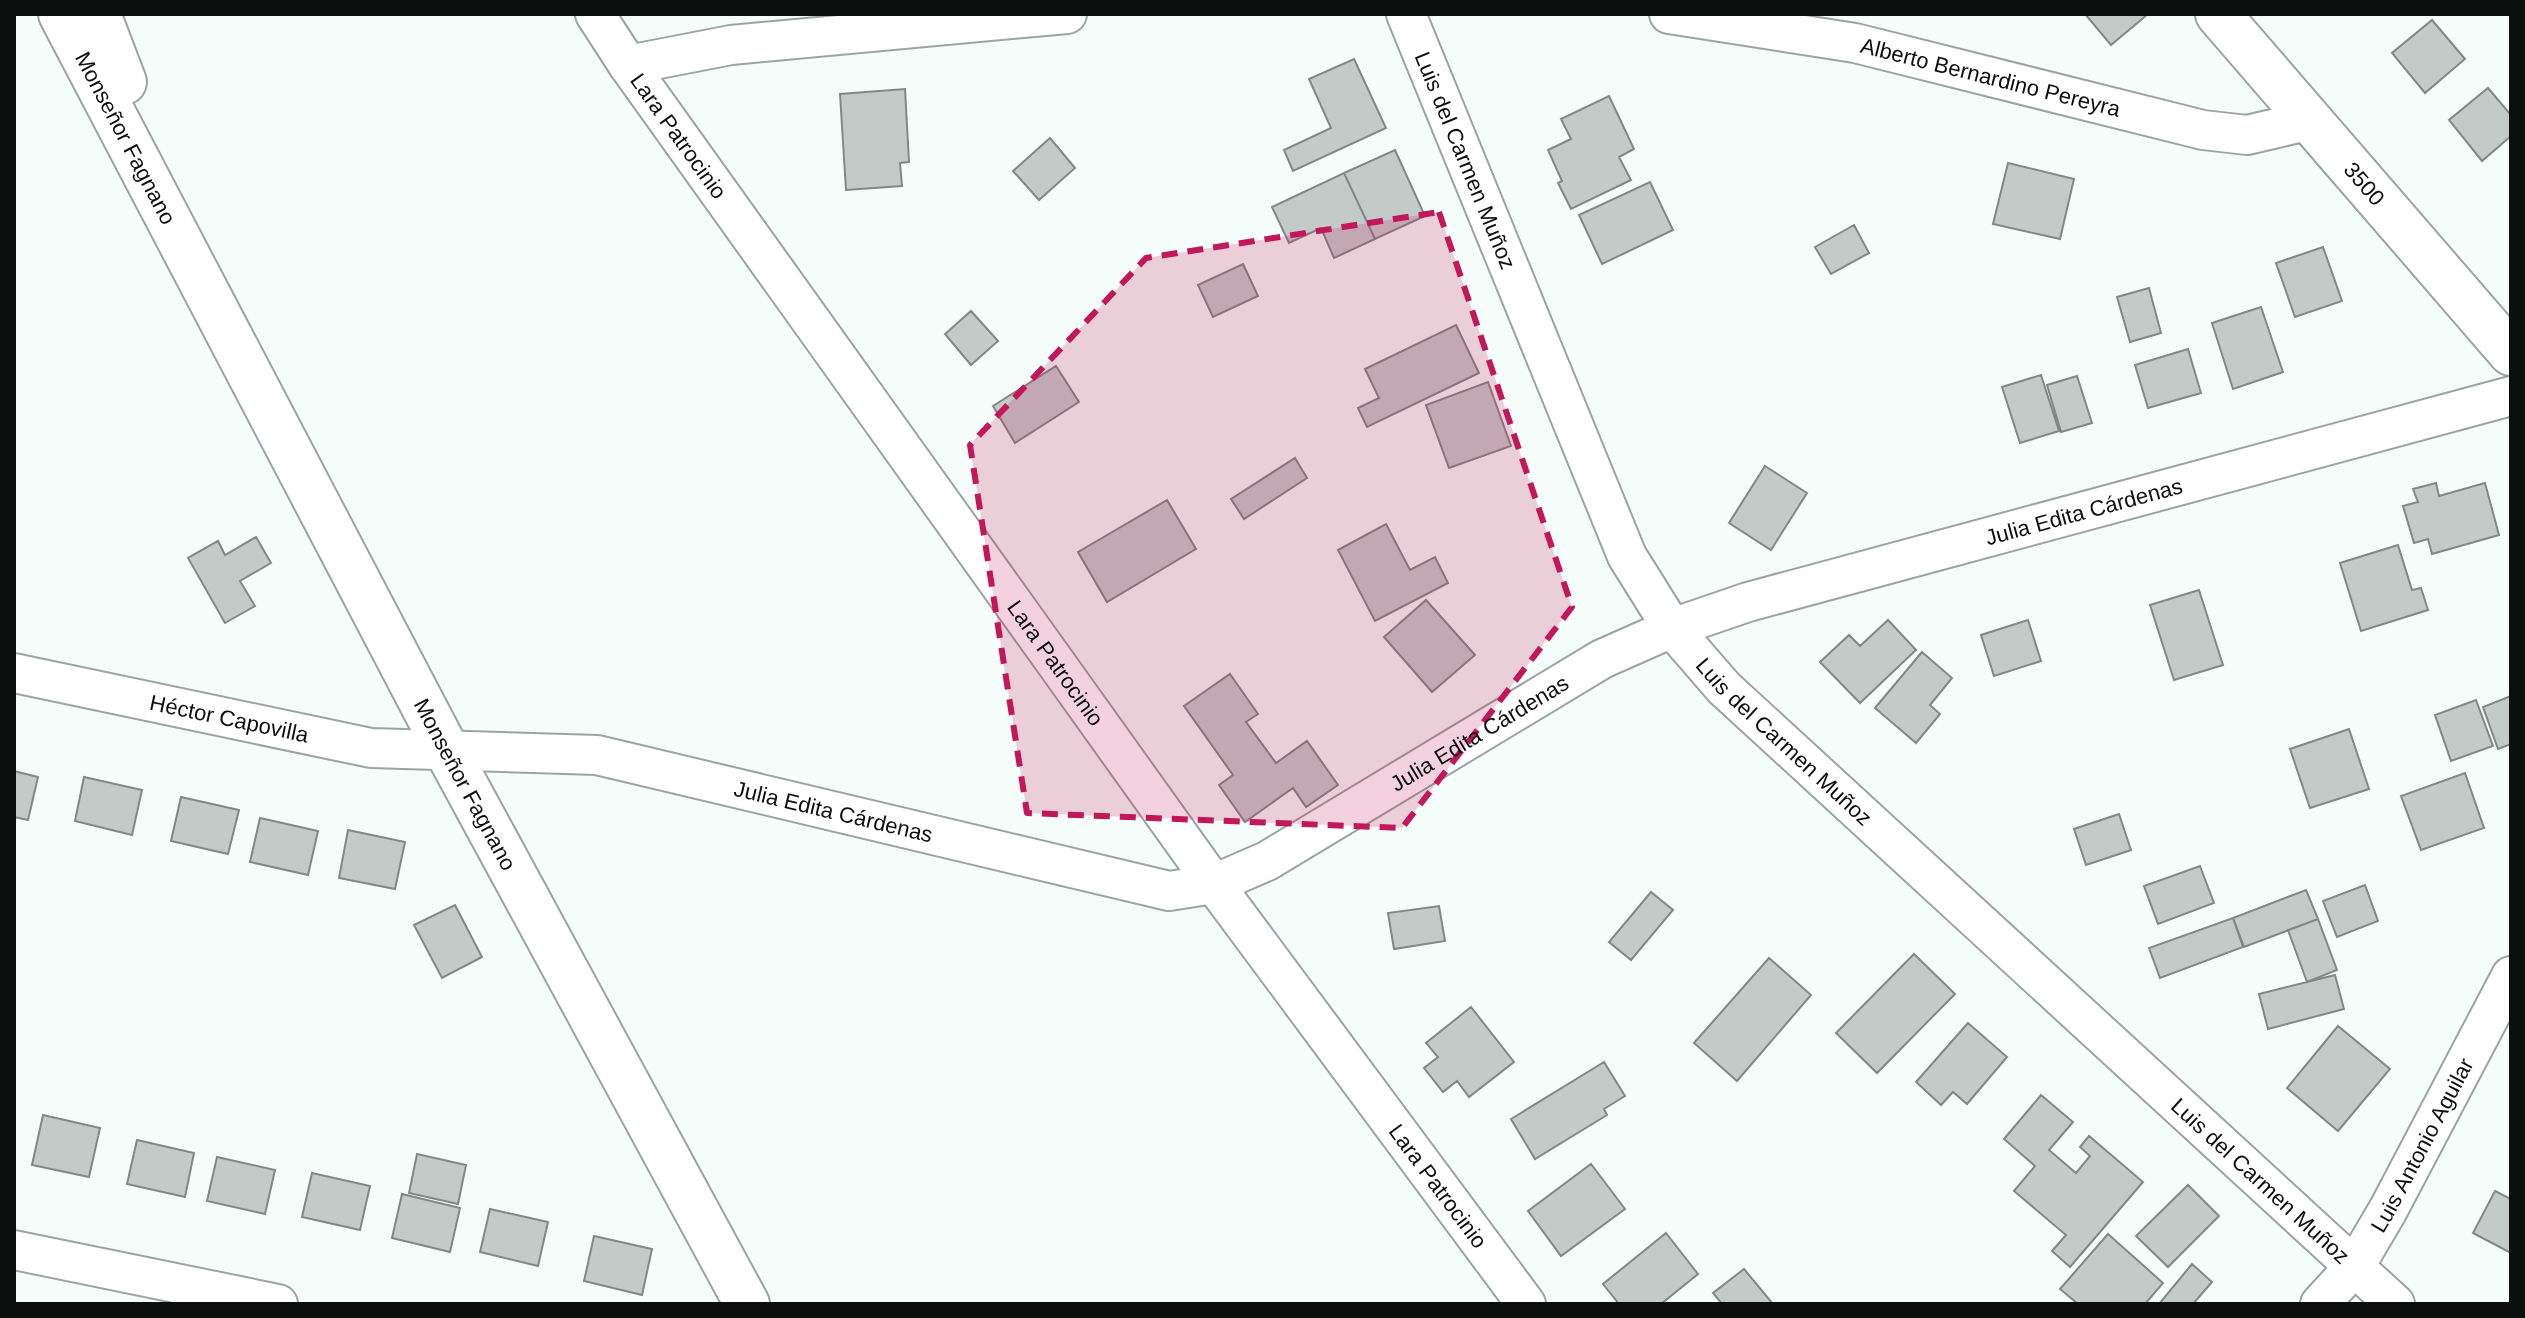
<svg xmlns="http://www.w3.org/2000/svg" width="2525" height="1318" viewBox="0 0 2525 1318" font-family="Helvetica,sans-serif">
<rect width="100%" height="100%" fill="#f4fdf9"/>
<path fill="#c3cbc8" stroke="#818986" stroke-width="2" d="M2085 14H2148L2111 45Z
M2432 20 2465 59 2425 93 2392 53Z
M1354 59 1386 128 1293 171 1284 150 1331 128 1309 79Z
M2488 88 2511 115V136L2482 161 2449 120Z
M905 89 909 162 900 163 902 186 846 190 840 94Z
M1609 96 1634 149 1619 157 1631 180 1571 209 1558 183 1562 181 1548 150 1571 139 1561 119Z
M1050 138 1075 168 1039 200 1013 171Z
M1395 150 1425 216 1375 239 1344 173Z
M2008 163 2074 179 2060 239 1993 224Z
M1344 173 1375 239 1334 258 1321 228 1289 243 1272 207Z
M1650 182 1673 230 1602 264 1579 215Z
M1854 225 1869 253 1831 274 1815 247Z
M2323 247 2342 301 2295 317 2276 263Z
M1243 264 1258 296 1213 317 1198 285Z
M2149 288 2161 333 2130 342 2117 297Z
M2261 307 2283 372 2233 389 2212 323Z
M971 311 998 341 971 365 945 334Z
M1456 325 1479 373 1367 427 1358 408 1379 398 1365 369Z
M2188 349 2201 393 2148 408 2135 365Z
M1056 366 1079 402 1015 443 993 406Z
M2041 375 2059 431 2020 443 2002 387Z
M2077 376 2092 423 2061 432 2047 385Z
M1488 382 1511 446 1449 468 1426 405Z
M1295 458 1307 478 1244 519 1231 499Z
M1765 466 1807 493 1771 550 1729 523Z
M2436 483 2439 496 2485 483 2499 535 2432 554 2428 539 2414 543 2403 506 2418 502 2413 489Z
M1167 500 1196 549 1107 602 1078 552Z
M1386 524 1410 570 1435 557 1448 583 1375 621 1338 550Z
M256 537 271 563 240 581 255 606 225 623 188 558 218 541 225 555Z
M2398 545 2412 590 2421 588 2428 610 2361 631 2340 563Z
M2199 590 2223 665 2174 680 2150 605Z
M1426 600 1475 655 1432 692 1384 637Z
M1888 620 1916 650 1860 703 1820 662 1849 635 1860 646Z
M2028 620 2041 661 1994 676 1981 635Z
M1922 652 1952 678 1930 705 1940 714 1916 743 1875 708Z
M1230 674 1258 714 1246 722 1276 763 1307 741 1338 785 1306 807 1293 788 1245 822 1219 785 1233 775 1184 706Z
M2511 696V744L2498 749 2483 707Z
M2476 700 2493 746 2451 761 2435 715Z
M2349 729 2369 789 2310 808 2290 749Z
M14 771 38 777 28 820 14 817Z
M2465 773 2484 828 2421 850 2401 796Z
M84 777 142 790 132 835 75 821Z
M181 797 239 810 228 854 171 841Z
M2119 814 2131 850 2086 865 2074 829Z
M260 818 318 831 308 875 250 862Z
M348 830 405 842 395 889 339 878Z
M2200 866 2214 903 2158 924 2144 886Z
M2365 885 2378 921 2337 937 2323 901Z
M2306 890 2318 919 2244 947 2233 918Z
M1651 892 1673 910 1631 960 1609 942Z
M455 905 482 957 442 978 414 925Z
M1439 906 1445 941 1394 949 1388 913Z
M2233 918 2243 947 2160 978 2149 948Z
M2318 919 2337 970 2307 982 2288 930Z
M1914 954 1955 994 1877 1073 1836 1033Z
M1769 958 1811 995 1737 1081 1694 1043Z
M2335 975 2344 1009 2268 1029 2259 994Z
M1471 1007 1514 1062 1469 1097 1457 1081 1443 1092 1424 1068 1438 1057 1426 1043Z
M1968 1023 2007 1057 1967 1104 1953 1092 1941 1105 1916 1082Z
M2338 1026 2390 1069 2338 1131 2287 1088Z
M1604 1062 1625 1096 1604 1109 1607 1115 1535 1159 1511 1119Z
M2041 1095 2073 1122 2049 1150 2076 1173 2090 1156 2080 1147 2089 1136 2143 1182 2070 1267 2052 1251 2066 1235 2014 1191 2035 1166 2004 1139Z
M43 1115 100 1128 89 1177 32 1165Z
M137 1140 194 1153 185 1197 127 1184Z
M417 1154 466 1165 458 1204 409 1193Z
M217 1157 275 1170 265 1214 207 1201Z
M1591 1164 1625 1209 1561 1256 1528 1211Z
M312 1173 370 1186 360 1230 302 1217Z
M2188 1185 2219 1216 2168 1267 2136 1236Z
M2495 1191 2511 1199V1253L2473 1233Z
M402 1194 460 1208 450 1252 392 1238Z
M490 1209 548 1222 538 1266 480 1252Z
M1666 1233 1698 1274 1661 1304H1619L1603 1284Z
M2108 1234 2163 1283 2145 1304H2078L2060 1289Z
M594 1236 652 1249 642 1295 584 1281Z
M2192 1264 2212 1282 2193 1304H2159Z
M1744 1269 1773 1304H1722L1713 1293Z"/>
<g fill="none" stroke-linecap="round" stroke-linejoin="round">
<g stroke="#9ca4a1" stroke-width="42">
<g id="street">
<path id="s1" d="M595 14 628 65 1214 884 1526 1304"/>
<path id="s2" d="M1406 14 1627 556 1672 628 1724 688 2395 1304"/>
<path id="s3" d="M1669 14 1855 43 2203 130 2247 135 2311 120"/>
<path d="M628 65 731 45 1067 14"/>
<path id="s4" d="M14 673 371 748 597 755 1169 891 1214 884 1267 861 1602 659 1672 628 1748 602 2511 396"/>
<path d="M14 1250 278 1304"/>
<path id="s5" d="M2320 1304 2355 1266 2388 1210 2511 976"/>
</g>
</g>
<g stroke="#9ca4a1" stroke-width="48">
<g id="secondary">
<path id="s6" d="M61 14 447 751 747 1304"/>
<path d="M98 14 124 82"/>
<path id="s7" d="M2218 14 2511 353"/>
</g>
</g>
<use href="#street" stroke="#fff" stroke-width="38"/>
<use href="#secondary" stroke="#fff" stroke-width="44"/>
</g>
<path fill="#c2185b" fill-opacity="0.2" stroke="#c2185b" stroke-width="6" stroke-dasharray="16 10" stroke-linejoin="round" d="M1439 212 1572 607 1402 828 1027 813 970 445 1146 258Z"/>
<g text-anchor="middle" stroke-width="7" stroke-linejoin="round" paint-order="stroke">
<g font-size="22" fill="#0c0f0e" stroke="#f4fdf9">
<text dy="8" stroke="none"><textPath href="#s3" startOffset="328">Alberto Bernardino Pereyra</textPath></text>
<text dy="8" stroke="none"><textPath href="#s1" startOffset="148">Lara Patrocinio</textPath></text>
<text dy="8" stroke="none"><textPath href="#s6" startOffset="140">Monseñor Fagnano</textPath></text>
<text dy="8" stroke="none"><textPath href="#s2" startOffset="158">Luis del Carmen Muñoz</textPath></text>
<text dy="8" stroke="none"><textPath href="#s7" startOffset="224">3500</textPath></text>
<text dy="8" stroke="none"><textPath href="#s4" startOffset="2178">Julia Edita Cárdenas</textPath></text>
<text dy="8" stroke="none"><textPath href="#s1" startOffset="796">Lara Patrocinio</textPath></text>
<text dy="8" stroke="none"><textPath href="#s4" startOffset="220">Héctor Capovilla</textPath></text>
<text dy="8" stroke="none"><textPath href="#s4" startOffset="1530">Julia Edita Cárdenas</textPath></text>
<text dy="8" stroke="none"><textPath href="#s2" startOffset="830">Luis del Carmen Muñoz</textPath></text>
<text dy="8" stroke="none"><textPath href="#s6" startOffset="870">Monseñor Fagnano</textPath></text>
<text dy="8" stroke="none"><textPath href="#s4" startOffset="834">Julia Edita Cárdenas</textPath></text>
<text dy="8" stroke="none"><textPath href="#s5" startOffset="190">Luis Antonio Aguilar</textPath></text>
<text dy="8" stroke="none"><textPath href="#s2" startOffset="1478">Luis del Carmen Muñoz</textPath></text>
<text dy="8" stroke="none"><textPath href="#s1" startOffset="1444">Lara Patrocinio</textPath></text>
</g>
</g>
<rect width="2525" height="1318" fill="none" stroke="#0c0f0e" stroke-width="32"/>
</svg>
